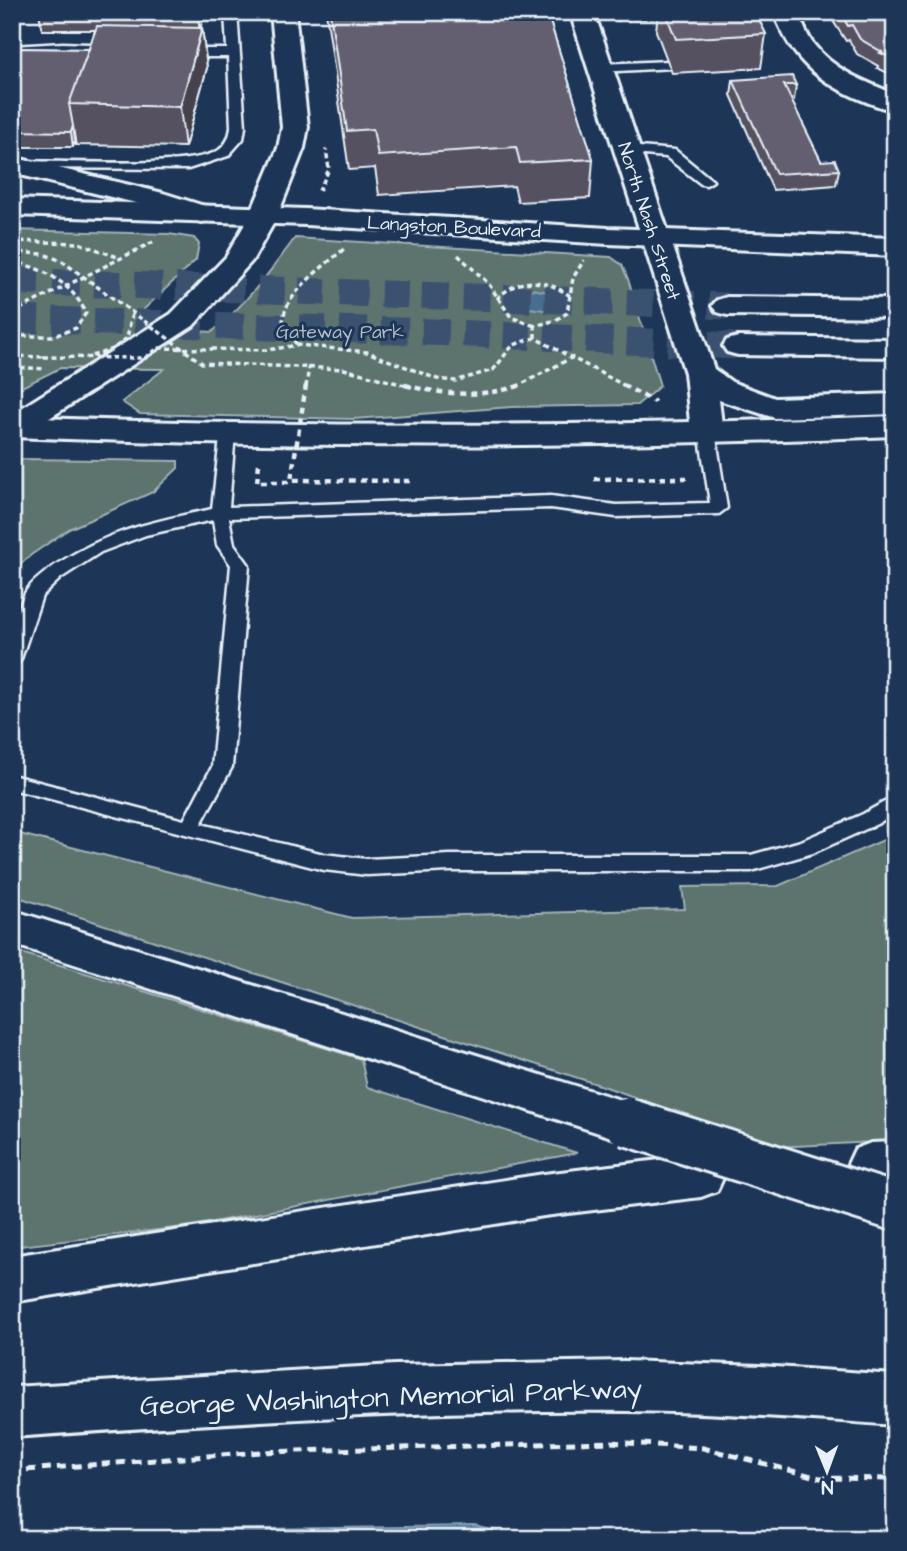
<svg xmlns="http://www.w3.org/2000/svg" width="907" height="1551" viewBox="0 0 907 1551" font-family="'Architects Daughter',sans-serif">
<rect width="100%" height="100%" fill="#1d3557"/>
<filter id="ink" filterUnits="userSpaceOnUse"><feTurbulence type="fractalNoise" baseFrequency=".0143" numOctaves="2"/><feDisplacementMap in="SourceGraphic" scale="14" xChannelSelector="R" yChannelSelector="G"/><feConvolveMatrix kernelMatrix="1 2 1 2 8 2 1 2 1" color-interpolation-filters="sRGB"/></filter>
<g filter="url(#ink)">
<path fill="#5c736e" stroke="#a2b2b3" stroke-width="2" d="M12 230 169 234 194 238 199 244 196 260 141 312 172 329 212 332C245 305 270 272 295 238L611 257 622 265 628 279 660 386 637 405 512 407 354 419 140 414 122 402 164 369 60 368 12 392Z
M23 459 178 461V468L153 492 69 529 31 555 12 572V462Z
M12 832 352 918 685 909 682 887 778 886 895 835V1141L775 1147 609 1088 12 895Z
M12 950 361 1059 367 1087 577 1153 192 1226 12 1247Z"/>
<path fill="#476d8f" stroke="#87a2b9" stroke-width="2" d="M532 289 548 292 555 299 554 303 544 310 522 307 517 298 519 294Z
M474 1526 532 1539H52L184 1530Z"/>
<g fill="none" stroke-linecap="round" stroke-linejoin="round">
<path stroke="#a8bcce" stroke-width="2" d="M163 1539 473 1533 500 1539"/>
<path stroke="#3b516f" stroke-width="27" stroke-dasharray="27 14" stroke-linecap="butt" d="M12 281 727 306
M12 319 431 332 738 346"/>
<g stroke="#e8f1f8" stroke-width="5">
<path id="lane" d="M225 12H237L245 127 243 139 228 156 188 169 15 168 13 165 20 161C60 161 191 169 219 150 227 144 230 136 231 127L228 57H178L172 53 178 49H227Z
M63 43 114 45 120 49 114 53 63 51 12 54V46Z
M669 61 673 62V68L600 72 594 68 600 64Z
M627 146 675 150 713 181 706 185 701 184 666 157 622 153V147Z
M707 427 715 432 727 508 719 514 616 517 551 508 229 518 234 544 249 565 232 767 201 824 324 854 367 859 450 855H751L801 841 863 814 895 796V813L877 824 813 853 751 871H450L367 875 324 870 12 789V775L184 820 212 767 231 565 217 545 213 520 146 535 101 552 61 578 42 596 21 659 18 664 12 665C12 640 14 616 25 593 31 582 47 571 57 564 110 530 151 522 212 509L221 429H233L235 433 229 507 551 496 616 505 710 503 699 432Z"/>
</g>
<g stroke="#e8f1f8" stroke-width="6">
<path id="street" d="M570 12H594L714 369 732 382 775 398 895 394V414L775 418 719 400 723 432 718 439 707 442 696 439 691 432 685 373Z
M773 12H797C803 23 807 37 815 46 835 71 866 82 895 94V111C860 102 819 84 797 55 786 42 780 27 773 12Z
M12 157 163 193 211 208 215 214 211 220 201 222 144 205 12 173Z"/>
</g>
<g stroke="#e8f1f8" stroke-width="6">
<path id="primary" d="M12 199 306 209 608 228 895 238V256L608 244 306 225 12 215Z
M895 416V436C600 448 307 449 12 437V417C307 428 600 427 895 416Z"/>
</g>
<g stroke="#e8f1f8" stroke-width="6">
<path id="highway" d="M271 12H295L308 127 304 148 277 217 252 261 193 326 23 435 12 438V414L171 314 226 257 249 217 278 148 282 127Z
M727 297 895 299V317L727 315 717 312 712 306 717 300Z
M738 337 895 339V357L738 355 727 352 723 346 727 340Z
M12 910 627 1102 643 1108 650 1122 643 1136 627 1142 12 944Z
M895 1142V1184L871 1185 855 1179 848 1164 855 1149 871 1143Z
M701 1155 717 1161 724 1176 717 1191 701 1197 544 1216 12 1302V1256L544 1174Z
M625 1361 760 1366 895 1375V1425C805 1418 715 1412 625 1411 421 1409 216 1423 12 1437V1387L395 1365Z"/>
</g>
<path stroke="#e8f1f8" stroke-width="3.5" stroke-dasharray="5 3.5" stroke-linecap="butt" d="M616 20 663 17
M319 191 329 169 326 149
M12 241 79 243 120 258
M458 255 488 283 511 317 535 326
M12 261C44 269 71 282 86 313L76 328 54 336H12
M497 299C518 276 546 278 570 296
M12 313 155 241
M535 338V326L556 320 567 313 573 278 584 260
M297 344C294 341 288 336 286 332 270 303 327 264 345 248
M211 349 268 350 298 345 367 352 437 379 455 381 493 370C512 349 504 346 535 338L627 387
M12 356 43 357
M12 367 46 369"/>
<path stroke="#e8f1f8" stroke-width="4.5" stroke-dasharray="6 5" stroke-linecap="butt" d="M623 385 655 402
M259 464 257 482H289
M594 479 687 478"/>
<path stroke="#e8f1f8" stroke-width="5" stroke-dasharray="9 6" stroke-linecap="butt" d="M12 1471 260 1452 610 1442 703 1448 820 1478 895 1479"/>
<use href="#lane" fill="#1d3557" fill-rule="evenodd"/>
<use href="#street" fill="#1d3557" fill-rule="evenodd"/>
<use href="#primary" fill="#1d3557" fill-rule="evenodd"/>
<use href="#highway" fill="#1d3557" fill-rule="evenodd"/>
<g stroke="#e8f1f8" stroke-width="52" stroke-linecap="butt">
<path id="highway-bridge" d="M627 1122 895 1207"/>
</g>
<path stroke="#e8f1f8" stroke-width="3.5" stroke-dasharray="5 3.5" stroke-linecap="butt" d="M12 252 43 254 62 261 202 363 344 369 412 387
M92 356 113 349 127 338 132 314
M43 357 145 358 158 348 211 349
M306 387 309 366
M516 387 573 357"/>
<path stroke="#e8f1f8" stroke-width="4.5" stroke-dasharray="6 5" stroke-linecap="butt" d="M306 385 291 480 414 481
M405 385C443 395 484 398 521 385"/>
<use href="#highway-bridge" stroke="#1d3557" stroke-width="46"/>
</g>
<path fill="#555160" stroke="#e8f1f8" stroke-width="2" d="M39 12H204L200 28H202L207 68 185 147 76 145 75 141 73 147H12V48L89 49 95 30H42Z
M326 12H547L593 159 590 198 518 202 514 186 379 195 375 168 349 170Z
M658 12H755L766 34 761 68 672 73 656 31Z
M835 12H891L895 19V76L877 68 878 66 857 54 849 40 846 41 833 21Z
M733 80 796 85 794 100H791L821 161 839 170 836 185 773 190 731 95Z"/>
<path fill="#45424e" stroke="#e8f1f8" stroke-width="2" d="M197 12H204L200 31Z
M202 28 207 68 185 147 180 107Z
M73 126 75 141 73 147 71 132Z"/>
<path fill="#635e70" stroke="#e8f1f8" stroke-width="2" d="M330 12H547L593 159 520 163 516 147 378 156 373 129 347 131Z
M665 12H755L766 34 676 39Z
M840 12H891L895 19V59L880 53 882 52 860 39 852 25 848 26Z
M97 26 202 28 180 107 69 104Z
M12 48 89 49 69 104 73 126 71 132 12 131Z
M792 76 796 85H784L821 161 835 160 839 170 776 174 733 80Z"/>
</g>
<g text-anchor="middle" stroke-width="6" stroke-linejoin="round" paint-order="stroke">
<g font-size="19" fill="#e8f1f8" stroke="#1d3557">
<text transform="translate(650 221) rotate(72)" y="7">North Nash Street</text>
<text transform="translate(454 226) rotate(3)" y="7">Langston Boulevard</text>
</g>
<g font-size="19" fill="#b0bfc1" stroke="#1d3557">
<text x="340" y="338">Gateway Park</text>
</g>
<g font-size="28" fill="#e8f1f8" stroke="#1d3557">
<text transform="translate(391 1396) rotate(-2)" y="10">George Washington Memorial Parkway</text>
</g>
</g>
<rect width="907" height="1551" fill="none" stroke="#1d3557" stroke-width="42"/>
<rect x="21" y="21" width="865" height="1509" fill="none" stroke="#e8f1f8" stroke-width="2.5" filter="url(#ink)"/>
<g transform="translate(827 1471) rotate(179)" stroke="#1d3557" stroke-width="5" paint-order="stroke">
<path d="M0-5L12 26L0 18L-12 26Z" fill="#e8f1f8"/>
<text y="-10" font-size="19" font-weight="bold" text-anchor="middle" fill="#e8f1f8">N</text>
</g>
</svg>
